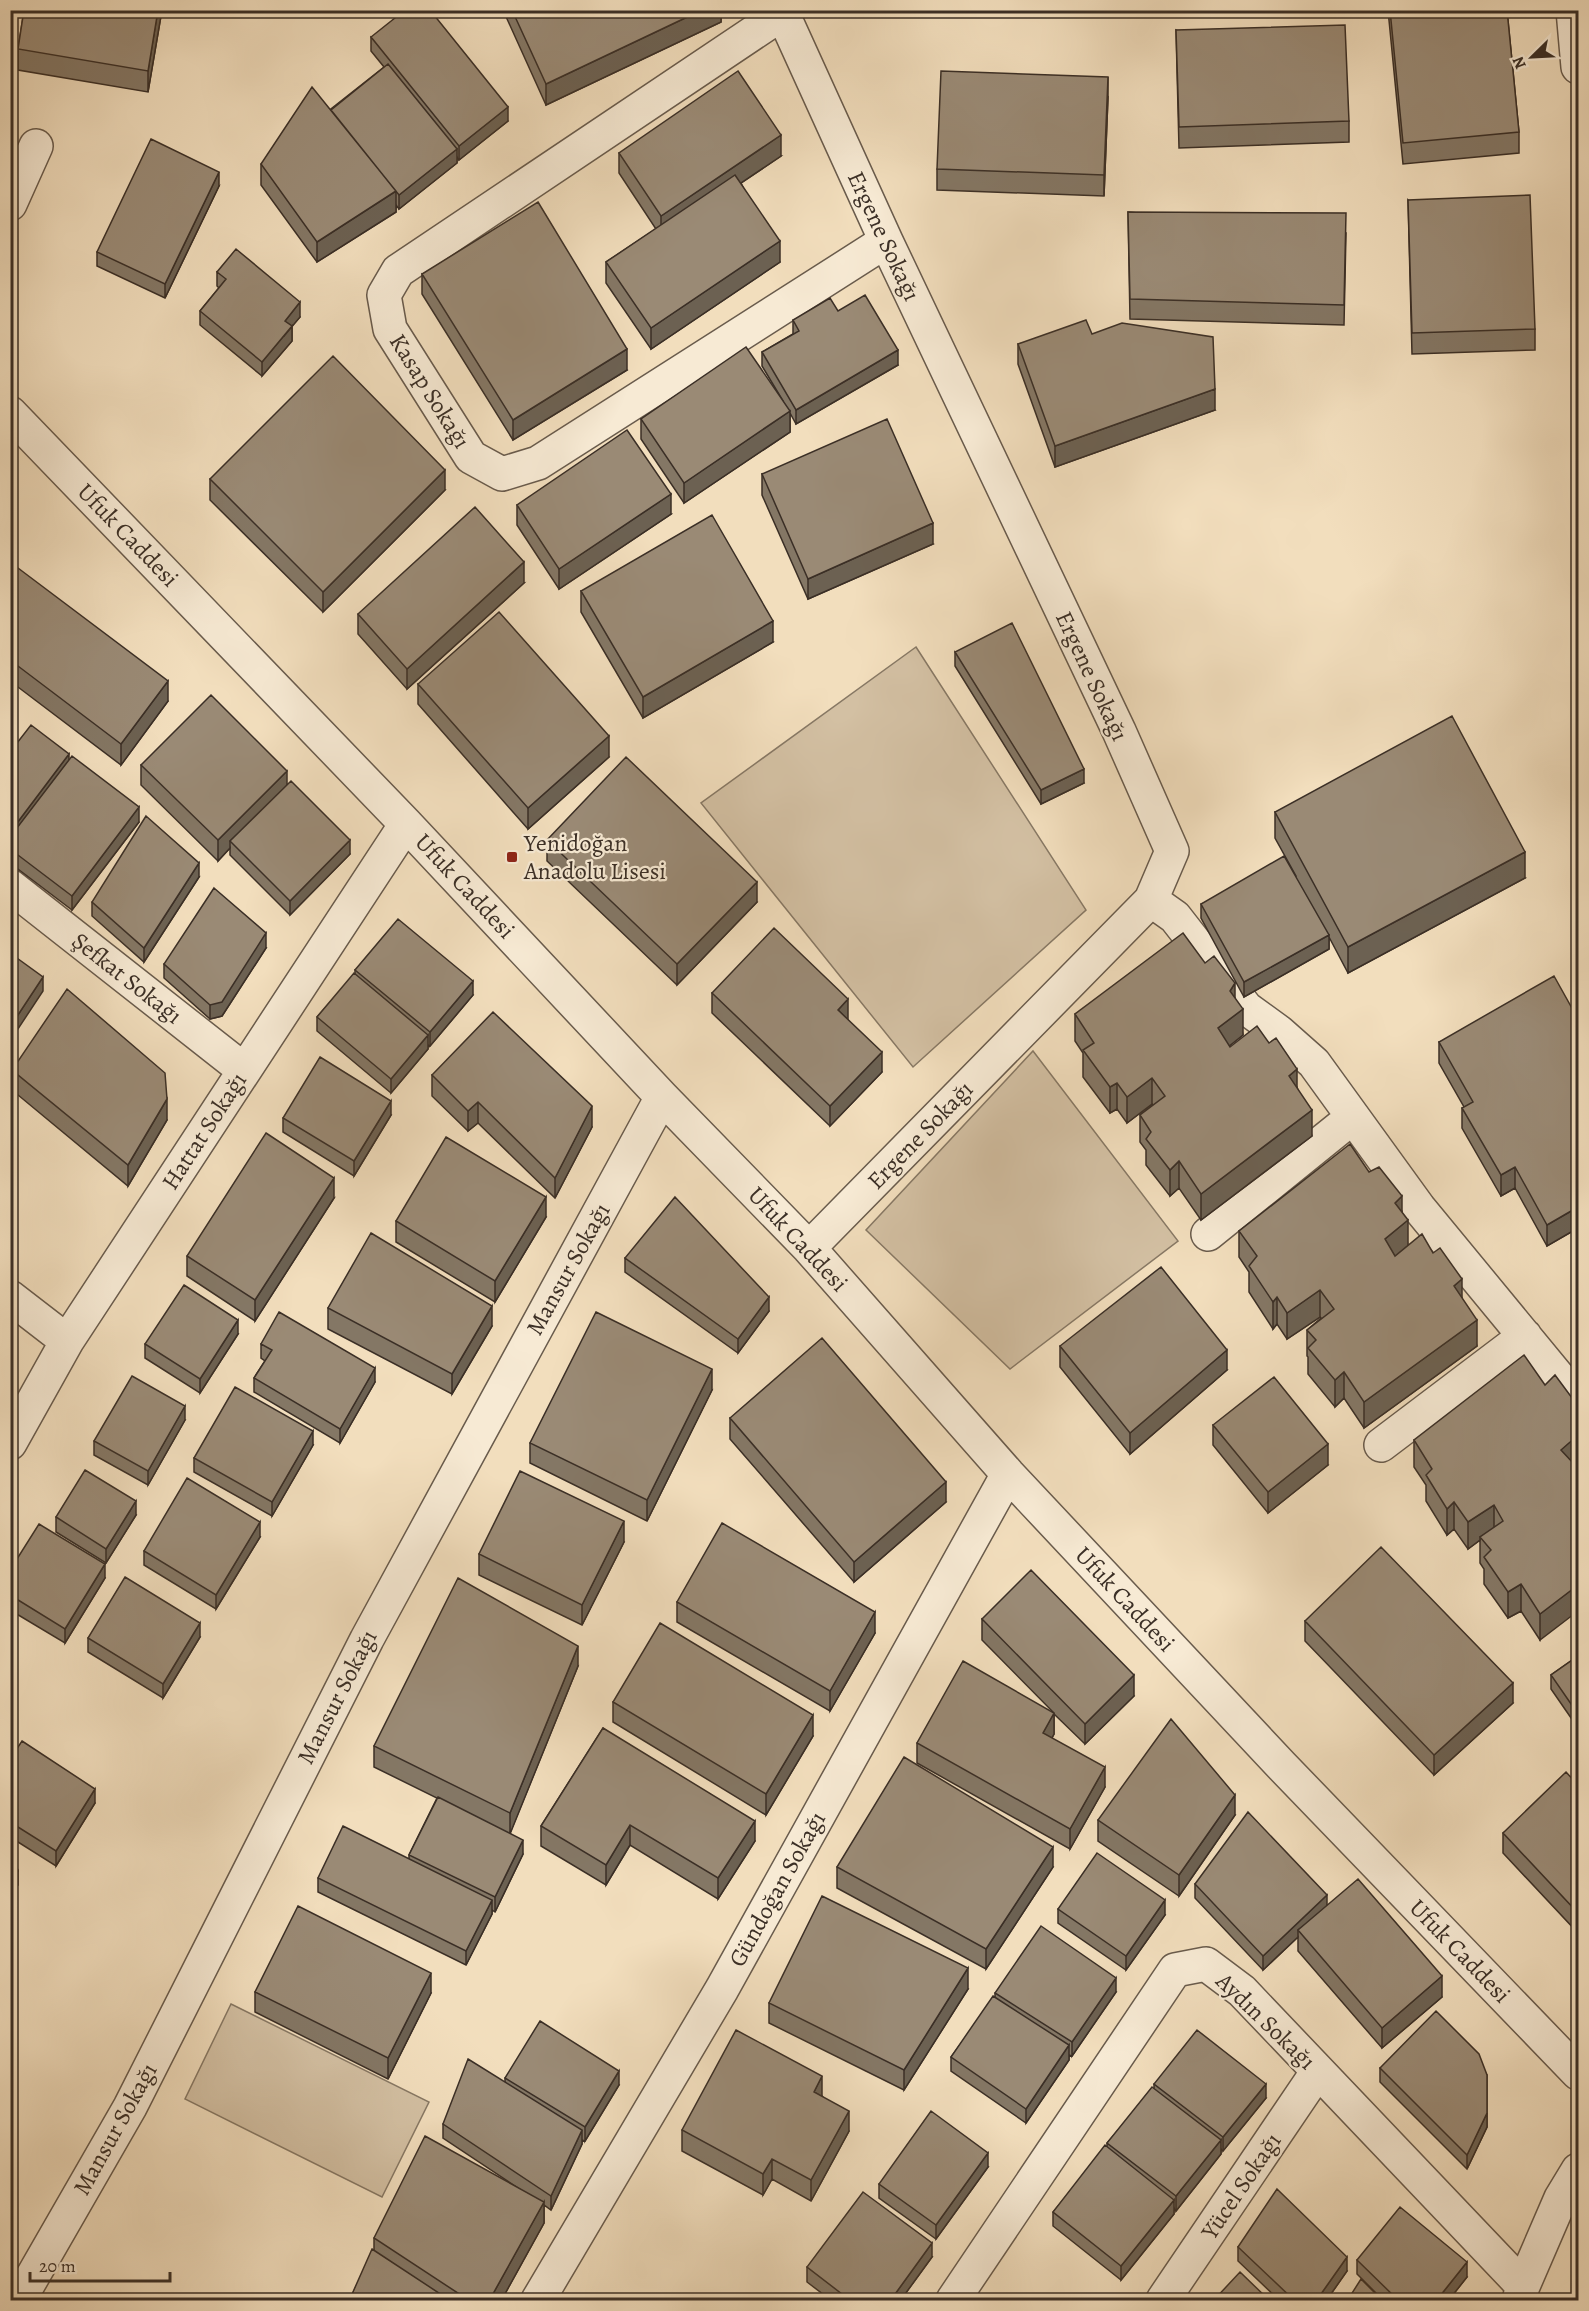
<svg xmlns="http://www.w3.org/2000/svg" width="1589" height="2311" viewBox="0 0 1589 2311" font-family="Alegreya,serif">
<rect width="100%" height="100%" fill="#f2debd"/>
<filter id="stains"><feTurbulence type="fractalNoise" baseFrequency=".00333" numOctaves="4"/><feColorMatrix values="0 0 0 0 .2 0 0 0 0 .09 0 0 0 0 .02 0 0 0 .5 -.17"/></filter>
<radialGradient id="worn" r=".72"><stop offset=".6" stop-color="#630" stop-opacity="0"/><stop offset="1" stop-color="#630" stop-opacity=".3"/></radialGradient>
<path fill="#d3c0a3" stroke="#877864" stroke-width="1.5" d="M916 647 1086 910 913 1067 701 803Z
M1033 1051 1178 1241 1010 1369 866 1230Z
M231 2004 429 2102 382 2197 185 2099Z"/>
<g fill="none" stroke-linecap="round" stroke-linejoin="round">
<g stroke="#695b4c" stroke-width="36">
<path id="minor" d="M781 10 886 241 1119 731 1172 851 1151 900 809 1248
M1573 10 1578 67
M783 13 398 271 384 295 390 329 471 457 502 474 538 463 886 241
M10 204 36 146
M10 413 406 824 662 1097 809 1248 1008 1474 1281 1765 1578 2073
M10 886 244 1070
M1151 900 1175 917 1246 1008 1279 1032 1314 1063 1419 1208 1578 1401
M1208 1234 1353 1117
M10 1297 67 1341
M10 1443 67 1341 406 824
M1381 1445 1525 1336
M19 2300 130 2107 367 1639 662 1097
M538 2300 722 1989 1008 1474
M953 2300 1175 1970 1206 1964 1242 1991 1523 2286
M1163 2300 1318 2071
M1519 2300 1523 2286 1561 2198 1578 2170"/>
</g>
<use href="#minor" stroke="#f7ead4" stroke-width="33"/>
</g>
<path fill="#847765" stroke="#3b2f26" stroke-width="1.5" d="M24 10H162L148 92 18 70V49Z
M503 10H721V22L546 105Z
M1388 10H1507L1519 132V153L1403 164Z
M1176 30 1349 121V142L1179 148Z
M371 37 508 121 459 160 457 157V163L399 209 396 205V212L317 262 261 185V164L384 67 371 51Z
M1108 97 1104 196 937 190V169Z
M619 153 781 156 741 183 780 262 651 349 606 283V262L656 229 619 173Z
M219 186 165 298 97 266V252Z
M1408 200 1535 329V350L1412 354Z
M1128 212 1346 233 1344 325 1130 319Z
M217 272 300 317 292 326V341L262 376 200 325V311L219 288 217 286Z
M422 274 627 370 513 440 422 294Z
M838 311 898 365 796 424 790 413V432L684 503 641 439V419L783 401 762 366V352L793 334V320Z
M1092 334 1215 410 1055 467 1018 364V344Z
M762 474 933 544 808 599 762 495Z
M210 479 445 490 323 612 210 500Z
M517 505 671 514 559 589 517 525Z
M10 562 168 701 121 765 10 681Z
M524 583 407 689 358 634V614Z
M581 591 773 642 643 718 581 612Z
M955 652 1084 783 1041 804 955 666Z
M418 684 609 757 528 829 418 704Z
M10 752 69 760 139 822 72 910 10 863Z
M141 765 287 784 350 854 290 915 230 855V848L218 861 141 785Z
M1275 812 1525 878 1348 973 1329 937V949L1244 997 1201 918V904L1296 876 1275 838Z
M547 840 757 902 677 985 547 861Z
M199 877 144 962 92 916V902Z
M266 948 222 1016 210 1019 164 978V964Z
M1205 963 1235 998 1243 1035 1229 1046 1297 1087 1312 1136 1201 1220 1179 1188 1170 1196 1146 1165V1150L1140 1142V1115L1153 1105 1152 1104 1127 1123 1117 1109 1110 1113 1083 1077V1053L1075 1041V1014Z
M355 970 473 995 430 1046 428 1045V1049L391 1093 317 1031V1017L355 974Z
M712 993 848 1020 882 1072 830 1126 712 1013Z
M1578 1019V1228L1547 1246 1515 1188 1501 1196 1462 1128V1108L1464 1107 1439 1063V1042Z
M12 1070 167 1120 128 1186 12 1090Z
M432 1075 592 1127 555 1198 478 1123 468 1131 432 1096Z
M391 1115 354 1176 283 1132V1118Z
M1369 1172 1402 1211 1408 1246 1433 1253 1462 1298 1477 1346 1364 1428 1344 1398 1335 1407 1308 1374V1357L1307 1356V1330L1321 1318 1320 1317 1287 1339 1277 1324 1273 1329 1249 1292V1272L1239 1257V1231Z
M334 1198 255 1321 187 1276V1256Z
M546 1217 495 1302 396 1242V1221Z
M625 1258 769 1311 738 1353 625 1272Z
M328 1308 492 1326 452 1394 328 1329Z
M238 1334 200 1393 145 1358V1344Z
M261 1344 375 1382 340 1443 254 1392V1378L265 1361 261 1358Z
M1060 1346 1227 1370 1130 1454 1060 1367Z
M712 1390 647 1521 530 1463V1443Z
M730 1418 946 1502 854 1582 730 1439Z
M185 1420 148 1485 94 1455V1441Z
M1213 1425 1328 1465 1268 1513 1213 1445Z
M1414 1440 1578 1459 1577 1462 1540 1640 1521 1611 1508 1618 1484 1584V1569L1480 1563V1540L1468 1549 1454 1529 1447 1535 1426 1501V1485L1414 1467Z
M313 1445 272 1516 194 1472V1458Z
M136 1515 106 1563 56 1532V1517Z
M260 1537 216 1609 144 1565V1551Z
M624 1542 582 1625 479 1575V1554Z
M10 1570 105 1578 65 1643 10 1610Z
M677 1602 875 1633 830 1711 677 1622Z
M982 1619 1134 1696 1085 1744 1054 1714V1734L1052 1738 1105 1787 1070 1849 917 1763V1743L1053 1712 982 1640Z
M1305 1621 1513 1703 1434 1775 1305 1641Z
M200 1637 163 1698 88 1652V1638Z
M1578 1656V1728L1551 1689V1675Z
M578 1666 510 1833 523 1854 495 1912 492 1910V1914L466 1965 318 1892V1878L409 1859V1855L437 1798 374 1767V1746Z
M613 1702 813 1736 766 1815 613 1722Z
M603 1728 755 1841 718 1899 630 1845 606 1885 541 1846V1826Z
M10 1759 95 1803 56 1866 10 1837Z
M1578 1785V1933L1503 1853V1833Z
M1235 1815 1179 1896 1098 1841V1820Z
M837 1867H1053L986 1969 837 1888Z
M1195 1884 1327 1905 1442 1997 1382 2048 1298 1951V1937L1263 1970 1195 1898Z
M1058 1909 1165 1915 1126 1970 1058 1923Z
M968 1989 904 2090 769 2023V2003Z
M255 1992 431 1993 388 2079 255 2012Z
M1116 1992 1072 2056 1069 2055V2060L1026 2123 951 2071V2057L995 1997V1993Z
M1380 2068 1487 2075V2127L1467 2169 1380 2082Z
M505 2078 619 2085 585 2141 582 2140V2144L551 2210 544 2205V2223L501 2301H349L374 2250V2238L518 2188 443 2138V2124L505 2082Z
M1154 2084 1266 2098 1223 2151 1221 2149V2154L1176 2211 1174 2208V2214L1121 2280 1053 2226V2212L1107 2147V2143L1154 2088Z
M822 2096 849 2131 811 2201 772 2179 763 2195 682 2151V2130Z
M988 2167 936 2239 879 2198V2184Z
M1238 2247 1347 2271 1326 2301H1280L1238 2261Z
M932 2257 900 2301H832L807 2282V2267Z
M1357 2260 1467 2277 1448 2301H1384L1357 2274Z"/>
<path fill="#6c6152" stroke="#3b2f26" stroke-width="1.5" d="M158 10H162L148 92V71Z
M702 10H721V22L546 105V84Z
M1108 77V97L1104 196V175Z
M508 107V121L459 160V146Z
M781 135V156L661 237V216Z
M457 149V163L399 209V195Z
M219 172V186L165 298V284Z
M396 191V212L317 262V242Z
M780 241V262L651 349V328Z
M300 302V317L285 335V321Z
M292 326V341L262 376V362Z
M627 349V370L513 440V420Z
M898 350V365L796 424V410Z
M1215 389V410L1055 467V446Z
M790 411V432L684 503V483Z
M445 470V490L323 612V592Z
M671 494V514L559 589V569Z
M933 523V544L808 599V579Z
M524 562V583L407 689V669Z
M773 621V642L643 718V697Z
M168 681V701L121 765V744Z
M609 736V757L528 829V808Z
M69 754V768L11 845V831Z
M1084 769V783L1041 804V790Z
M287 771V791L230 841V848L218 861V840Z
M139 807V822L72 910V896Z
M350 840V854L290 915V901Z
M1525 852V878L1348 973V947Z
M199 863V877L144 962V948Z
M757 882V902L677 985V964Z
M266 933V948L222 1016 210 1019V1005Z
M1329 935V949L1244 997V982Z
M43 977V991L10 1041V1027Z
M473 981V995L430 1046V1032Z
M1235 983V1010L1230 991Z
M848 999V1020L838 1010Z
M1243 1009V1035L1218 1055V1028Z
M428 1035V1049L391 1093V1079Z
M882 1052V1072L830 1126V1106Z
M1297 1069V1095L1289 1076Z
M1152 1078V1104L1127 1123V1097Z
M1117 1083V1109L1110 1113V1087Z
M167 1099V1120L128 1186V1165Z
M391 1101V1115L354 1176V1161Z
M478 1102V1123L468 1131V1111Z
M592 1106V1127L555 1198V1178Z
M1312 1110V1136L1201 1220V1194Z
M1179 1161V1188L1170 1196V1170Z
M1515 1167V1188L1501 1196V1175Z
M334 1178V1198L255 1321V1300Z
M1402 1196V1223L1395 1203Z
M546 1197V1217L495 1302V1281Z
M1578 1207V1228L1547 1246V1225Z
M1408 1220V1246L1385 1265V1239Z
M1462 1279V1305L1454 1286Z
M1320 1290V1317L1287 1339V1313Z
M769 1297V1311L738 1353V1339Z
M1277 1297V1324L1273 1329V1302Z
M492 1306V1326L452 1394V1374Z
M238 1320V1334L200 1393V1379Z
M1477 1320V1346L1364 1428V1402Z
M1227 1350V1370L1130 1454V1433Z
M375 1368V1382L340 1443V1429Z
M712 1369V1390L647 1521V1500Z
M1344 1372V1398L1335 1407V1380Z
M185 1406V1420L148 1485V1471Z
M1578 1407V1459L1577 1463 1561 1477V1450L1572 1413Z
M313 1431V1445L272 1516V1502Z
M1328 1444V1465L1268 1513V1492Z
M946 1482V1502L854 1582V1562Z
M136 1501V1515L106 1563V1549Z
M1454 1502V1529L1447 1535V1509Z
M1494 1505V1531L1480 1537V1540L1468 1549V1522Z
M624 1521V1542L582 1625V1605Z
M260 1522V1537L216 1609V1595Z
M105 1564V1578L65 1643V1629Z
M1521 1584V1611L1508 1618V1592Z
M1578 1585V1611L1540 1640V1614Z
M875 1612V1633L830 1711V1691Z
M200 1623V1637L163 1698V1684Z
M578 1646V1666L510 1834V1813Z
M1134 1675V1696L1085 1744V1724Z
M1513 1683V1703L1434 1775V1755Z
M1054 1713V1734L1043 1754V1733Z
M813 1715V1736L766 1815V1794Z
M1105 1767V1787L1070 1849V1829Z
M95 1789V1803L56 1866V1851Z
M1235 1795V1815L1179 1896V1875Z
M755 1821V1841L718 1899V1878Z
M630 1825V1845L606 1885V1865Z
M523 1840V1854L495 1912V1897Z
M1053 1847V1867L986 1969V1949Z
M18 1871V1885L10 1897V1883Z
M1327 1895V1909L1298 1930V1937L1263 1970V1956Z
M492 1900V1914L466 1965V1951Z
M1165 1900V1915L1126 1970V1956Z
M968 1968V1989L904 2090V2070Z
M431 1973V1993L388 2079V2058Z
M1442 1976V1997L1382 2048V2028Z
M1116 1978V1992L1072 2056V2042Z
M1069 2045V2060L1026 2123V2109Z
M619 2071V2085L585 2141V2127Z
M822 2076V2097L814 2092Z
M1266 2084V2098L1223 2151V2137Z
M849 2111V2131L811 2201V2180Z
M1487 2113V2127L1467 2169V2155Z
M582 2130V2144L551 2210V2196Z
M1221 2140V2154L1176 2211V2196Z
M988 2153V2167L936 2239V2225Z
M772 2159V2179L763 2195V2174Z
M1174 2200V2214L1121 2280V2266Z
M544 2202V2223L501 2301H489Z
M932 2243V2257L900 2301H890Z
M1347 2257V2271L1326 2301H1316Z
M1467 2262V2277L1448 2301H1436Z"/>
<path fill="#9a8a75" stroke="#3b2f26" stroke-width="1.5" d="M24 10H158L148 71 18 49Z
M405 10H430L508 107 459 146 371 37Z
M512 10H702L546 84Z
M1390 10H1507L1519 132 1403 143Z
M1345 25 1349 121 1179 127 1176 30Z
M388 64 457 149 399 195 331 110Z
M738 71 781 135 661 216 619 153Z
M941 71 1108 77 1104 175 937 169Z
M312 87 396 191 317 242 261 164Z
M151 139 219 172 165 284 97 252Z
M735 175 780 241 651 328 606 262Z
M1530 195 1535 329 1412 333 1408 200Z
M538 202 627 349 513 420 422 274Z
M1128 212 1346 213 1344 305 1130 299Z
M236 249 300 302 285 321 292 326 262 362 200 311 226 279 217 272Z
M865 295 898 350 796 410 762 352 799 331 793 320 830 298 838 311Z
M1086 320 1092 334 1122 323 1213 337 1215 389 1055 446 1018 344Z
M746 347 790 411 684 483 641 419Z
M333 356 445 470 323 592 210 479Z
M887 419 933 523 808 579 762 474Z
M627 430 671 494 559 569 517 505Z
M475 507 524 562 407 669 358 614Z
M712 515 773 621 643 697 581 591Z
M10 562 168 681 121 744 10 660Z
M499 612 609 736 528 808 418 684Z
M1012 623 1084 769 1041 790 955 652Z
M211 695 287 771 218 840 141 765Z
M1452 716 1525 852 1348 947 1275 812Z
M31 725 69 754 11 831 10 752Z
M72 756 139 807 72 896 10 849V837Z
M626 757 757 882 677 964 547 840Z
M291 781 350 840 290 901 230 841Z
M146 816 199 863 144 948 92 902Z
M1284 856 1329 935 1244 982 1201 904Z
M214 888 266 933 222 1002 210 1005 164 964Z
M398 919 473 981 430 1032 355 970Z
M774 928 848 999 838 1010 882 1052 830 1106 712 993Z
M1183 933 1205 963 1214 956 1235 983 1230 991 1243 1009 1218 1028 1230 1047 1257 1026 1269 1043 1276 1038 1297 1069 1289 1076 1312 1110 1201 1194 1179 1161 1170 1170 1146 1139 1151 1132 1140 1115 1165 1096 1152 1078 1127 1097 1117 1083 1110 1087 1083 1050 1094 1043 1075 1014Z
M10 953 43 977 10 1027Z
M354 973 428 1035 391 1079 317 1017Z
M1554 976 1578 1019V1207L1547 1225 1515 1167 1501 1175 1462 1108 1473 1102 1439 1042Z
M67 989 165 1073 167 1099 128 1165 12 1070Z
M493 1012 592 1106 555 1178 478 1102 468 1111 432 1075Z
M320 1057 391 1101 354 1161 283 1118Z
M266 1133 334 1178 255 1300 187 1256Z
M446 1137 546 1197 495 1281 396 1221Z
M1350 1144 1369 1172 1379 1167 1402 1196 1395 1203 1408 1220 1385 1239 1395 1256 1422 1234 1433 1253 1440 1248 1462 1279 1454 1286 1477 1320 1364 1402 1344 1372 1335 1380 1308 1348 1316 1340 1307 1330 1334 1309 1320 1290 1287 1313 1277 1297 1273 1302 1249 1266 1257 1256 1239 1231Z
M675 1197 769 1297 738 1339 625 1258Z
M371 1233 492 1306 452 1374 328 1308Z
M1161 1267 1227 1350 1130 1433 1060 1346Z
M184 1285 238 1320 200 1379 145 1344Z
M279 1312 375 1368 340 1429 254 1378 272 1350 261 1344Z
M596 1312 712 1369 647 1500 530 1443Z
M822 1338 946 1482 854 1562 730 1418Z
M1524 1355 1545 1385 1555 1375 1578 1406 1572 1413 1578 1425V1433L1577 1436 1561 1450 1574 1464 1578 1461V1585L1540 1614 1521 1584 1508 1592 1484 1557 1491 1550 1480 1537 1503 1521 1494 1505 1468 1522 1454 1502 1447 1509 1426 1475 1432 1469 1414 1440Z
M132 1376 185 1406 148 1471 94 1441Z
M1274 1377 1328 1444 1268 1492 1213 1425Z
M235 1387 313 1431 272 1502 194 1458Z
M85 1470 136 1501 106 1549 56 1517Z
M520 1471 624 1521 582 1605 479 1554Z
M187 1478 260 1522 216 1595 144 1551Z
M722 1523 875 1612 830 1691 677 1602Z
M39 1524 105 1564 65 1629 10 1595V1570Z
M1381 1547 1513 1683 1434 1755 1305 1621Z
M1031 1570 1134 1675 1085 1724 982 1619Z
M125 1577 200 1623 163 1684 88 1638Z
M458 1578 578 1646 510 1813 374 1746Z
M660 1623 813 1715 766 1794 613 1702Z
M1578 1656V1714L1551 1675Z
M963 1661 1054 1713 1043 1733 1105 1767 1070 1829 917 1743Z
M1171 1719 1235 1795 1179 1875 1098 1820Z
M603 1728 755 1821 718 1878 630 1825 606 1865 541 1826Z
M22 1741 95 1789 56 1851 10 1822V1759Z
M904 1757 1053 1847 986 1949 837 1867Z
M1566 1772 1578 1785V1913L1503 1833Z
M438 1797 523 1840 495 1897 409 1855Z
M1248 1812 1327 1895 1263 1956 1195 1884Z
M343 1826 492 1900 466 1951 318 1878Z
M1097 1853 1165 1900 1126 1956 1058 1909Z
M10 1866 18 1871 10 1883Z
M1358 1879 1442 1976 1382 2028 1298 1930Z
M822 1896 968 1968 904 2070 769 2003Z
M298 1906 431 1973 388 2058 255 1992Z
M1041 1926 1116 1978 1072 2042 995 1993Z
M993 1996 1069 2045 1026 2109 951 2057Z
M1436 2011 1479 2054 1487 2075V2113L1467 2155 1380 2068Z
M540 2021 619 2071 585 2127 505 2078Z
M736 2030 822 2076 814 2092 849 2111 811 2180 772 2159 763 2174 682 2130Z
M1197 2030 1266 2084 1223 2137 1154 2084Z
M468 2059 582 2130 551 2196 443 2124Z
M1152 2087 1221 2140 1176 2196 1107 2143Z
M931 2111 988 2153 936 2225 879 2184Z
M425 2136 544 2202 489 2301H470L374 2238Z
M1105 2145 1174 2200 1121 2266 1053 2212Z
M1277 2189 1347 2257 1316 2301H1295L1238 2247Z
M863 2192 932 2243 890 2301H851L807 2267Z
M1400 2207 1467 2262 1436 2301H1399L1357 2260Z
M372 2249 451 2301H349Z
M1240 2272 1270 2301H1213Z
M1361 2279 1383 2301H1347Z"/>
<rect fill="#8f2418" stroke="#f7ead4" stroke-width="2" x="506" y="851" width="12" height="12" rx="3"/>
<g text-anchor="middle" stroke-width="4.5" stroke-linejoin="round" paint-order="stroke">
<g font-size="24" fill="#3b2f26" stroke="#f7ead4">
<text transform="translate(884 236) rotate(65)" y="8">Ergene Sokağı</text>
<text transform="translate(430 391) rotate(58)" y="8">Kasap Sokağı</text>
<text transform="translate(128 535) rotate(46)" y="8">Ufuk Caddesi</text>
<text transform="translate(1092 676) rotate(65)" y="8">Ergene Sokağı</text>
<text transform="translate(465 886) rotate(47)" y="8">Ufuk Caddesi</text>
<text transform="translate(127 978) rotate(38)" y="8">Şefkat Sokağı</text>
<text transform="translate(204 1131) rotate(-57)" y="8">Hattat Sokağı</text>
<text transform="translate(920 1135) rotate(-46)" y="8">Ergene Sokağı</text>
<text transform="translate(798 1239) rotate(47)" y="8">Ufuk Caddesi</text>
<text transform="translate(568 1269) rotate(-61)" y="8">Mansur Sokağı</text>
<text transform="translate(1125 1599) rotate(47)" y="8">Ufuk Caddesi</text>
<text transform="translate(337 1697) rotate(-63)" y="8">Mansur Sokağı</text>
<text transform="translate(777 1889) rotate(-61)" y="8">Gündoğan Sokağı</text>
<text transform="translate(1460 1951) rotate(46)" y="8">Ufuk Caddesi</text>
<text transform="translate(1266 2021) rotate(44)" y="8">Aydın Sokağı</text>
<text transform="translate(115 2129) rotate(-61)" y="8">Mansur Sokağı</text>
<text transform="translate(1241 2186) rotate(-56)" y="8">Yücel Sokağı</text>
</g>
<g font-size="24" fill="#3b2f26" stroke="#f7ead4" text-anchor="start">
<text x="524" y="851">Yenidoğan<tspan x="524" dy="28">Anadolu Lisesi</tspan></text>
</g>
</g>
<rect width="1589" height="2311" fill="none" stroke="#f2debd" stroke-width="36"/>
<rect x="12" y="12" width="1565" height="2287" fill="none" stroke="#3b2f26" stroke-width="3"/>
<rect x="18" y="18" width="1553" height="2275" fill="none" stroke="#3b2f26" stroke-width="1.5"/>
<g transform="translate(1532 57) rotate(246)" stroke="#f7ead4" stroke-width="4.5" paint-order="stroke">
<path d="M0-4.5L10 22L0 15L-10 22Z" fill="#3b2f26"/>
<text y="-9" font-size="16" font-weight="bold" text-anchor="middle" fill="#3b2f26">N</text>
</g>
<path d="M30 2272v9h140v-9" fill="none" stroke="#3b2f26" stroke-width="3"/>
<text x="39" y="2272" font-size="18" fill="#3b2f26" stroke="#f7ead4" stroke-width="4.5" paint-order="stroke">20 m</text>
<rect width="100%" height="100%" filter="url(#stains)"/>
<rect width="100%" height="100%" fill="url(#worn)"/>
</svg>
